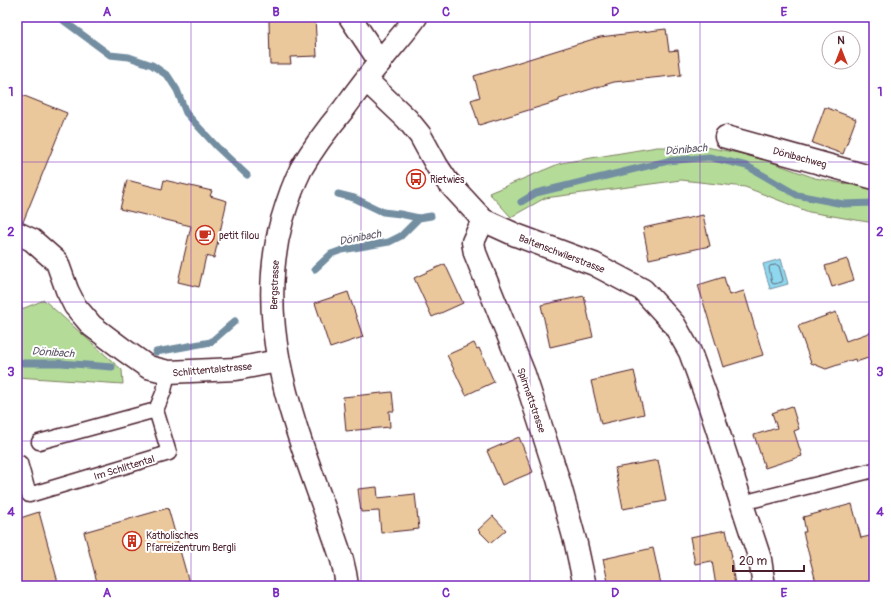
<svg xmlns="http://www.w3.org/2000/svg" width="891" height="603" viewBox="0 0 891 603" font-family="Pangolin,sans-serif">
<rect width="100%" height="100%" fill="#fff"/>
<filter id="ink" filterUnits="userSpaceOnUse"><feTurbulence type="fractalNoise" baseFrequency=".025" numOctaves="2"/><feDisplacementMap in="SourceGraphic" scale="8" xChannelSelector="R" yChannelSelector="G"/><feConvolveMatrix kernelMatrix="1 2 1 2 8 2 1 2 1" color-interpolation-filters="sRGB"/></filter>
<g filter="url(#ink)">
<path fill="#b4dc98" stroke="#7f7e62" d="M657 147H706L754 156 815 178 874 189V223L809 212 745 187 681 180 545 198 511 217 489 193 561 163Z
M44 300 122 370 123 384 17 377V311Z"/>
<path fill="#8ed8ef" stroke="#738ea1" d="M781 259 788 284 770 289 763 264Z"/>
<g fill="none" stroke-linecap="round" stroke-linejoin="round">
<path stroke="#656979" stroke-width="1" d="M777 265 779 266 783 280 782 282 774 284 772 283 769 268 770 266Z"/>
<path stroke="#738ea1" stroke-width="7" d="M63 17 64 21 110 55 129 57 152 65 168 76 177 90 186 113 217 147 247 175
M338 194 354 198 383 212 400 214 419 218
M521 202 536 193 668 161 709 157 747 166 797 195 843 204 874 203
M315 269 331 254 342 250 389 242 401 236 419 218 431 216
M156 352 211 342 235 321
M17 361 23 363H61L112 367"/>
</g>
<path fill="#ebc89c" stroke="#4a1f2b" d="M293 17H315L317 56 290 57 291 64H270L269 20 293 19Z
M666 29 669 51 678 50 681 75 614 82 559 99V101L479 125 471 100 480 97 474 76 600 37Z
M22 95 67 113 23 222 17 221V107Z
M825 107 856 119 843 154 812 143Z
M127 180 162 189 164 180 212 191 210 196 227 201 214 258 206 256 199 287 178 282 191 226 120 209Z
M703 215 710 246 649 259 643 228Z
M847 259 854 280 832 287 825 266Z
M445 264 463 303 432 317 414 278Z
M724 277 729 295 744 291 763 355 723 367 698 285Z
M348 292 363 337 330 348 315 303Z
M584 296 593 337 550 347 541 305Z
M836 312 846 341 871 332 874 342V356L856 362 855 359 826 369 811 363 798 326Z
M474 343 477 349 479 348 494 382 466 395 447 355Z
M634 371 644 414 601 424 591 381Z
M392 392 394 411H389L390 427 346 431 343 397Z
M792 406 799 429 794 431 802 456 765 468 754 435 777 428 772 413Z
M519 437 533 472 502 485 487 451Z
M658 460 666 501 623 509 615 468Z
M377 487 378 498 415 494 419 529 381 533 379 511 361 512 358 489Z
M852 504 861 538 874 535V586H817L803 532H806L803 517Z
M168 508 190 586H98L84 532Z
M39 512 59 586H17V519Z
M493 516 506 530 491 543 478 530Z
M726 530 732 557H731L735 586H716L712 561 695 564 690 537Z
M653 548 661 584 650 586H609L603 559Z"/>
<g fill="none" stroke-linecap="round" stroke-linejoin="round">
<g stroke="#4a1f2b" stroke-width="17">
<path id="lane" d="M39 442 156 410
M20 463 29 495 169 453 156 410 164 391 168 372
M742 503 874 470"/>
</g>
<g stroke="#4a1f2b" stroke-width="25">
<path id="street" d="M350 17 380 62
M366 80 407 119 420 135 437 166 447 181 483 220 516 235 594 264 643 290 674 324 690 352 710 407 760 559 764 586
M726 137 874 178
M483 220 473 242 475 253 524 374 558 479 576 544 585 586
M17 233 32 240 57 262 67 290 75 306 92 326 124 350 148 367 168 372 236 369 278 361"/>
</g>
<g stroke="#4a1f2b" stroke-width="25">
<path id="secondary" d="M347 586 345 573 342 560C306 448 249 340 282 220 287 203 293 185 301 169 313 148 328 128 343 110 355 94 367 77 380 62 392 46 405 33 416 17"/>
</g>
<use href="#lane" stroke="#fff" stroke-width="14"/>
<use href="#street" stroke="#fff" stroke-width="22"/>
<use href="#secondary" stroke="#fff" stroke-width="22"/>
</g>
</g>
<path fill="none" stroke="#7b2cbf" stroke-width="1" stroke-opacity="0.55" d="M191 17V586M361 17V586M530 17V586M700 17V586M17 162H874M17 302H874M17 441H874"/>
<defs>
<g id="bus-ring" transform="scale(1)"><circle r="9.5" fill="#fff" stroke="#c8321e" stroke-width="1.5"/><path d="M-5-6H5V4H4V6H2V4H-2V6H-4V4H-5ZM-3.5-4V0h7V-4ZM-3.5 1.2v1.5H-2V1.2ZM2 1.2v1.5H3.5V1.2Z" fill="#c8321e"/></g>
<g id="cafe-ring" transform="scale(1)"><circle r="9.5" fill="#fff" stroke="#c8321e" stroke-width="1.5"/><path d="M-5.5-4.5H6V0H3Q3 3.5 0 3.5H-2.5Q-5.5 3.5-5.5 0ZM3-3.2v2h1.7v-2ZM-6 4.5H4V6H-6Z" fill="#c8321e"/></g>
<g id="building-ring" transform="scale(1)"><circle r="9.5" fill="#fff" stroke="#c8321e" stroke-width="1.5"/><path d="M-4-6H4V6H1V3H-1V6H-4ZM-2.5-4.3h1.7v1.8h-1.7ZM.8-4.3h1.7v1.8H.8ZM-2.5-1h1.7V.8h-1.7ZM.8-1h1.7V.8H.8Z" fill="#c8321e"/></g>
</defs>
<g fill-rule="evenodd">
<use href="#bus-ring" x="416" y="179"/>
<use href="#cafe-ring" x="205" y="235"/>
<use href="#building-ring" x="132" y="541"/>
</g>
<g text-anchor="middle" stroke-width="4" stroke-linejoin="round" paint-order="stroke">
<g font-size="10" fill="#4a1f2b" stroke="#fff">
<text transform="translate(800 157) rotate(15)" y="4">Dönibachweg</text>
<text transform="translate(562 253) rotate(21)" y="4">Baltenschwilerstrasse</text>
<text transform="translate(274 285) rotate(-88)" y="4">Bergstrasse</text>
<text transform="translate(212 369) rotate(-5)" y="4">Schlittentalstrasse</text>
<text transform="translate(532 400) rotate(71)" y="4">Spirmattstrasse</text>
<text transform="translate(124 467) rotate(-17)" y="4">Im Schlittental</text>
</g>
<g font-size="10" fill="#4a1f2b" stroke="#fff" text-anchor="start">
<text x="430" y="183">Rietwies</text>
<text x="219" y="239">petit filou</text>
<text x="146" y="539">Katholisches<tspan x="146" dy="12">Pfarreizentrum Bergli</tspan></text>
</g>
<g font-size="11" font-style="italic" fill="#5e5666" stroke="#fff">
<text transform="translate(686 149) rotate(-5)" y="4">Dönibach</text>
<text transform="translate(360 237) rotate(-11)" y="4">Dönibach</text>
<text transform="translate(53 352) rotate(4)" y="4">Dönibach</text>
</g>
</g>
<rect width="891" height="603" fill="none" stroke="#fff" stroke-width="44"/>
<g transform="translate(841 50)"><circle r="19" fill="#ffffff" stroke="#b7a5aa"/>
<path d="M0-3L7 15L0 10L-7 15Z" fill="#c8321e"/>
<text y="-6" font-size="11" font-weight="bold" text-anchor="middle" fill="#4a1f2b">N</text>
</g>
<path d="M733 565v6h71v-6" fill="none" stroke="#4a1f2b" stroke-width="2"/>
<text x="739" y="565" font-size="12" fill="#4a1f2b" stroke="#ffffff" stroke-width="3" paint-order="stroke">20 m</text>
<rect x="22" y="22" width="847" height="559" fill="none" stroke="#7b2cbf" stroke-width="1.5"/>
<g font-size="13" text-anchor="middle" font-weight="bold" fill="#7b2cbf">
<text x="107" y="16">A</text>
<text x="276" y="16">B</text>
<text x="446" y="16">C</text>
<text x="615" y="16">D</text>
<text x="784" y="16">E</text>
<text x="11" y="96">1</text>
<text x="880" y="96">1</text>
<text x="11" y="236">2</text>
<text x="880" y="236">2</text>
<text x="11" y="376">3</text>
<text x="880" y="376">3</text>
<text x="11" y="516">4</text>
<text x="880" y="516">4</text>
<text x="107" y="597">A</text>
<text x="276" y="597">B</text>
<text x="446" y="597">C</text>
<text x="615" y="597">D</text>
<text x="784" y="597">E</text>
</g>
</svg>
